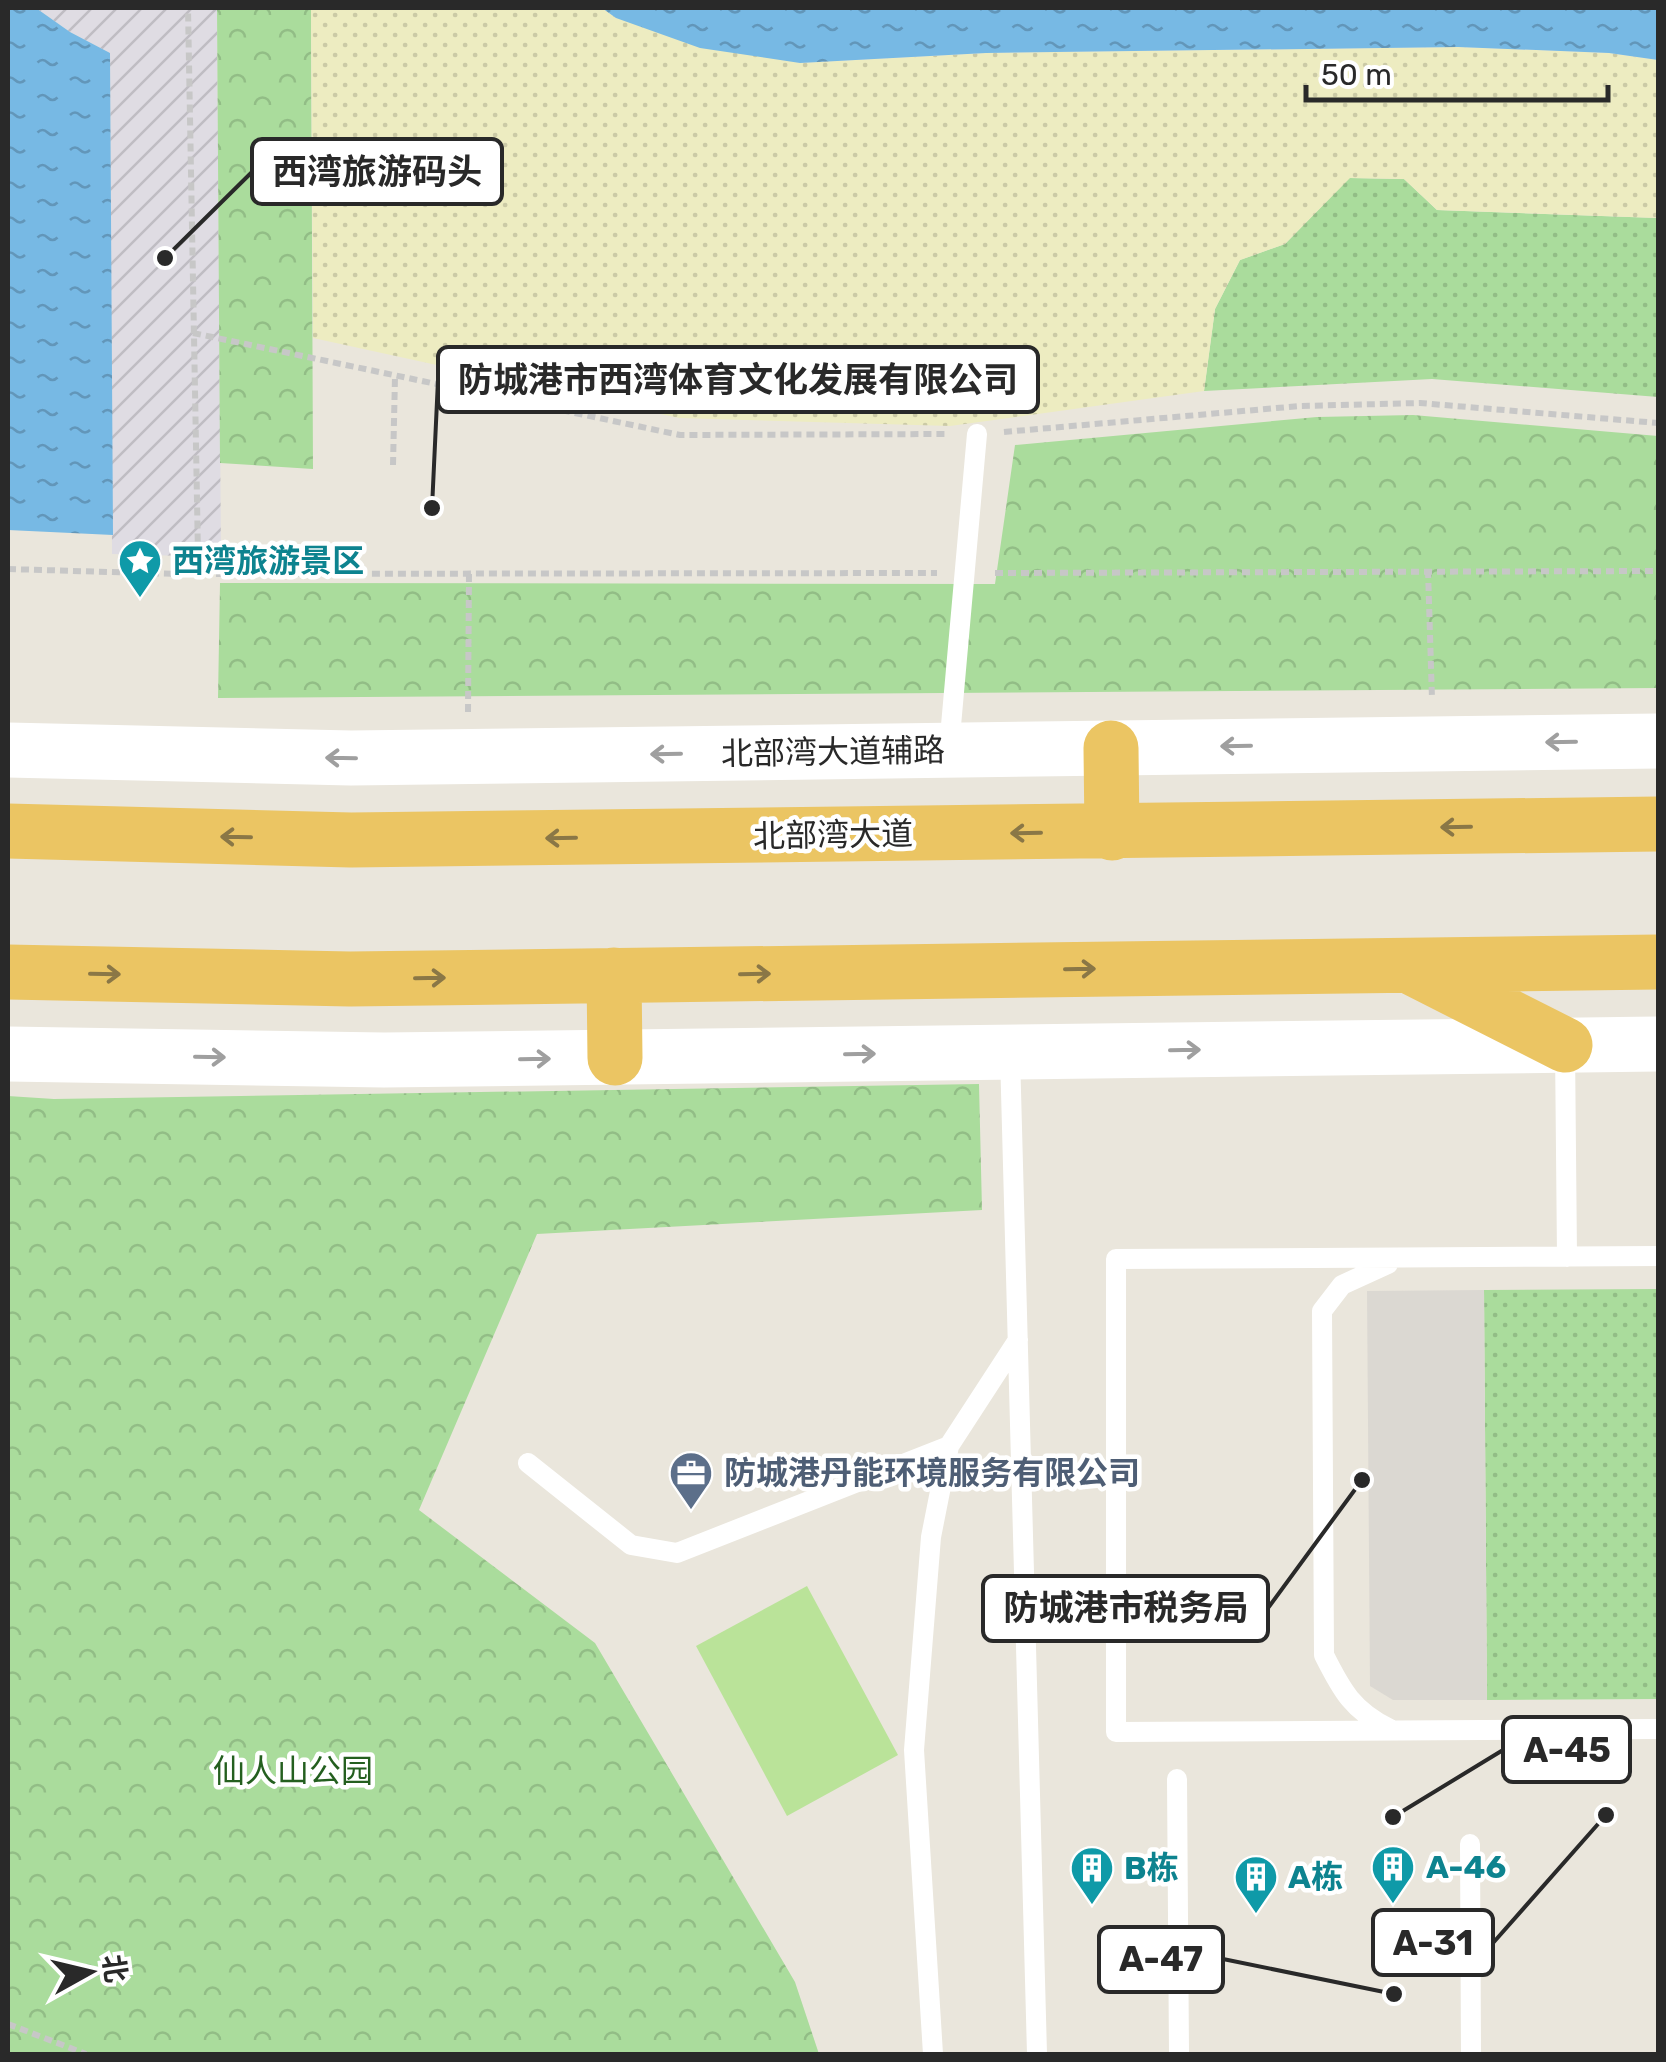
<svg xmlns="http://www.w3.org/2000/svg" width="1666" height="2062" viewBox="0 0 1666 2062" font-family="Rubik,'Noto Sans SC',sans-serif">
<defs>
<pattern id="industrial-furrows" width="10" height="10" patternUnits="userSpaceOnUse" patternTransform="scale(2.5)"><rect width="10" height="10" fill="#dfdce3"/><path d="M-1 1l2-2M0 10L10 0M9 11l2-2" fill="none" stroke="#bfbdc3"/></pattern>
<pattern id="grass-dots" width="8" height="8" patternUnits="userSpaceOnUse" patternTransform="scale(2.5)"><rect width="8" height="8" fill="#aadc9c"/><path d="M2 2h.1M6 6h.1" fill="none" stroke="#92bd86" stroke-width="1.8" stroke-linecap="round"/></pattern>
<pattern id="forest-crowns" width="20" height="18" patternUnits="userSpaceOnUse" patternTransform="scale(2.5)"><rect width="20" height="18" fill="#aadc9c"/><path d="M2 6a3 3 0 1 1 6 0M12 15a3 3 0 1 1 6 0" fill="none" stroke="#92bd86"/></pattern>
<pattern id="sand-dots" width="8" height="8" patternUnits="userSpaceOnUse" patternTransform="scale(2.5)"><rect width="8" height="8" fill="#edecc1"/><path d="M2 2h.1M6 6h.1" fill="none" stroke="#cbcaa6" stroke-width="1.8" stroke-linecap="round"/></pattern>
<pattern id="water-ripples" width="26" height="14" patternUnits="userSpaceOnUse" patternTransform="scale(2.5)"><rect width="26" height="14" fill="#77b9e4"/><path d="M2 4q2-2 4 0t4 0M15 11q2-2 4 0t4 0" fill="none" stroke="#6296b9"/></pattern>
</defs>
<rect width="100%" height="100%" fill="#eae6dc"/>
<path fill="url(#industrial-furrows)" d="M36 8H217L221 557 112 554 110 53 70 32Z"/>
<path fill="url(#grass-dots)" d="M1349 178 1404 179 1437 210 1658 218V397L1432 379 1204 391 1215 309 1240 260 1285 244Z
M1658 1289V1699L1487 1700 1484 1290Z"/>
<path fill="url(#forest-crowns)" d="M217 8H311L313 469 220 463Z
M1413 415 1658 436V688L218 698 220 583 995 584 1015 445 1317 417Z
M979 1084 982 1210 537 1234 419 1510 595 1643 795 1982 819 2054H8V1096L54 1099Z"/>
<path fill="url(#sand-dots)" d="M311 8H602L616 18 800 63 986 53 1458 47 1609 53 1658 60V218L1437 210 1404 179 1350 178 1285 244 1240 260 1215 309 1204 391 950 426 679 418 313 338Z"/>
<path fill="#bae399" d="M807 1586 898 1755 787 1816 696 1646Z"/>
<path fill="#dbd8d2" d="M1484 1290 1487 1700H1393L1370 1686 1367 1291Z"/>
<path fill="url(#water-ripples)" d="M8 8H36L70 32 110 53 113 535 8 530Z
M602 8H1658V60L1609 53 1458 47 986 53 800 63 700 48 616 18Z"/>
<g fill="none" stroke-linecap="round" stroke-linejoin="round">
<path stroke="#c7c7c7" stroke-width="6" stroke-dasharray="8 5" stroke-linecap="butt" d="M193 333 680 435 947 434
M1004 432 1300 406 1420 403 1658 423
M393 465 395 377
M8 569 179 574 937 573
M1428 570 1432 699
M180 573 198 555 188 8
M995 573 1658 571
M468 712 469 574
M8 2024 86 2054"/>
<path stroke="#fff" stroke-width="20" d="M949 748 977 434
M1565 1047 1567 1257
M1010 1054 1037 2054
M1658 1256 1116 1259V1732L1658 1729
M1388 1264 1342 1285 1322 1311 1324 1655C1342 1691 1353 1711 1390 1729
M528 1463 631 1545 677 1553 949 1446
M1177 1779 1179 2054
M1470 1844 1471 2054
M933 2054 914 1750 931 1537 949 1446 1018 1340"/>
<path stroke="#fff" stroke-width="55" d="M8 750 351 758 1658 741
M8 1054 384 1060 1658 1044"/>
<path stroke="#ebc563" stroke-width="55" d="M1111 748 1112 833
M8 831 351 840 1658 824
M1415 969 1565 1045
M8 972 350 979 1658 962
M614 975 615 1058"/>
</g>
<defs><path id="oneway-shaft" d="M-6 0H5M1.5-3L5.5 0L1.5 3" fill="none" stroke-width="1.6" stroke-linecap="round" stroke-linejoin="round" transform="scale(2.5)"/></defs>
<g stroke="#9f9f9f">
<use href="#oneway-shaft" transform="translate(1561 742) rotate(179)"/>
<use href="#oneway-shaft" transform="translate(1236 746) rotate(179)"/>
<use href="#oneway-shaft" transform="translate(666 754) rotate(179)"/>
<use href="#oneway-shaft" transform="translate(341 758) rotate(-179)"/>
<use href="#oneway-shaft" transform="translate(1185 1050) rotate(-1)"/>
<use href="#oneway-shaft" transform="translate(860 1054) rotate(-1)"/>
<use href="#oneway-shaft" transform="translate(210 1057) rotate(1)"/>
<use href="#oneway-shaft" transform="translate(535 1059) rotate(-1)"/>
</g>
<g stroke="#8a7746">
<use href="#oneway-shaft" transform="translate(1456 827) rotate(179)"/>
<use href="#oneway-shaft" transform="translate(1026 833) rotate(179)"/>
<use href="#oneway-shaft" transform="translate(236 837) rotate(-179)"/>
<use href="#oneway-shaft" transform="translate(561 838) rotate(179)"/>
<use href="#oneway-shaft" transform="translate(1080 969) rotate(-1)"/>
<use href="#oneway-shaft" transform="translate(105 974) rotate(1)"/>
<use href="#oneway-shaft" transform="translate(755 974) rotate(-1)"/>
<use href="#oneway-shaft" transform="translate(430 978) rotate(-1)"/>
</g>
<defs>
<g id="sight-pin" transform="scale(2.25)"><path d="M0 17L-7.5 6A9.5 9.5 0 1 1 7.5 6Z" fill="#0f9aa8" stroke="#fff"/><path d="M0-6L1.8-2.2L6-1.7L2.9 1.2L3.7 5.4L0 3.3L-3.7 5.4L-2.9 1.2L-6-1.7L-1.8-2.2Z" fill="#fff"/></g>
<g id="office-pin" transform="scale(2.25)"><path d="M0 17L-7.5 6A9.5 9.5 0 1 1 7.5 6Z" fill="#5c6f8a" stroke="#fff"/><path d="M-6-3h4V-5.5h4V-3h4V5H-6ZM-1-4.5V-3h2v-1.5ZM-6 0V1H6V0Z" fill="#fff"/></g>
<g id="building-pin" transform="scale(2.25)"><path d="M0 17L-7.5 6A9.5 9.5 0 1 1 7.5 6Z" fill="#0f9aa8" stroke="#fff"/><path d="M-4-6H4V6H1V3H-1V6H-4ZM-2.5-4.3h1.7v1.8h-1.7ZM.8-4.3h1.7v1.8H.8ZM-2.5-1h1.7V.8h-1.7ZM.8-1h1.7V.8H.8Z" fill="#fff"/></g>
</defs>
<g fill-rule="evenodd">
<use href="#sight-pin" x="140" y="561"/>
<use href="#office-pin" x="691" y="1473"/>
<use href="#building-pin" x="1393" y="1867"/>
<use href="#building-pin" x="1092" y="1868"/>
<use href="#building-pin" x="1256" y="1877"/>
</g>
<g text-anchor="middle" stroke-width="9" stroke-linejoin="round" paint-order="stroke">
<g font-size="32" font-weight="bold" fill="#0d838f" stroke="#fff" text-anchor="start">
<text x="172" y="572">西湾旅游景区</text>
<text x="1426" y="1878">A-46</text>
<text x="1124" y="1879">B栋</text>
<text x="1288" y="1888">A栋</text>
</g>
<g font-size="32" fill="#292929" stroke="#fff">
<text transform="translate(833 752) rotate(-1)" y="11">北部湾大道辅路</text>
<text transform="translate(833 835) rotate(-1)" y="11">北部湾大道</text>
</g>
<g font-size="32" font-weight="bold" fill="#4e5e75" stroke="#fff" text-anchor="start">
<text x="724" y="1484">防城港丹能环境服务有限公司</text>
</g>
<g font-size="32" fill="#245f1f" stroke="#fff">
<text x="293" y="1782">仙人山公园</text>
</g>
</g>
<path fill="none" stroke="#292929" stroke-width="4" d="M165 258L252 172M432 508L438 380M1362 1480L1268 1608M1393 1817L1503 1750M1606 1815L1493 1943M1394 1994L1223 1959"/>
<g fill="#292929" stroke="#fff" stroke-width="4">
<circle cx="165" cy="258" r="10"/>
<circle cx="432" cy="508" r="10"/>
<circle cx="1362" cy="1480" r="10"/>
<circle cx="1393" cy="1817" r="10"/>
<circle cx="1606" cy="1815" r="10"/>
<circle cx="1394" cy="1994" r="10"/>
</g>
<g fill="#fff" stroke="#292929" stroke-width="4">
<rect x="252" y="139" width="250" height="65" rx="10"/>
<rect x="438" y="347" width="600" height="65" rx="10"/>
<rect x="983" y="1576" width="285" height="65" rx="10"/>
<rect x="1503" y="1717" width="127" height="65" rx="10"/>
<rect x="1373" y="1910" width="120" height="65" rx="10"/>
<rect x="1099" y="1927" width="124" height="65" rx="10"/>
</g>
<g font-size="35" text-anchor="middle" font-weight="bold" fill="#292929">
<text x="377" y="184">西湾旅游码头</text>
<text x="738" y="392">防城港市西湾体育文化发展有限公司</text>
<text x="1126" y="1620">防城港市税务局</text>
<text x="1567" y="1762">A-45</text>
<text x="1433" y="1955">A-31</text>
<text x="1161" y="1971">A-47</text>
</g>
<rect width="1666" height="2062" fill="none" stroke="#292929" stroke-width="20"/>
<g transform="translate(90 1972) rotate(82)" stroke="#ffffff" stroke-width="8" paint-order="stroke">
<path d="M0-8L18 38L0 25L-18 38Z" fill="#292929"/>
<text y="-15" font-size="28" font-weight="bold" text-anchor="middle" fill="#292929">北</text>
</g>
<path d="M1306 85v15h302v-15" fill="none" stroke="#292929" stroke-width="5"/>
<text x="1321" y="85" font-size="30" fill="#292929" stroke="#ffffff" stroke-width="8" paint-order="stroke">50 m</text>
</svg>
